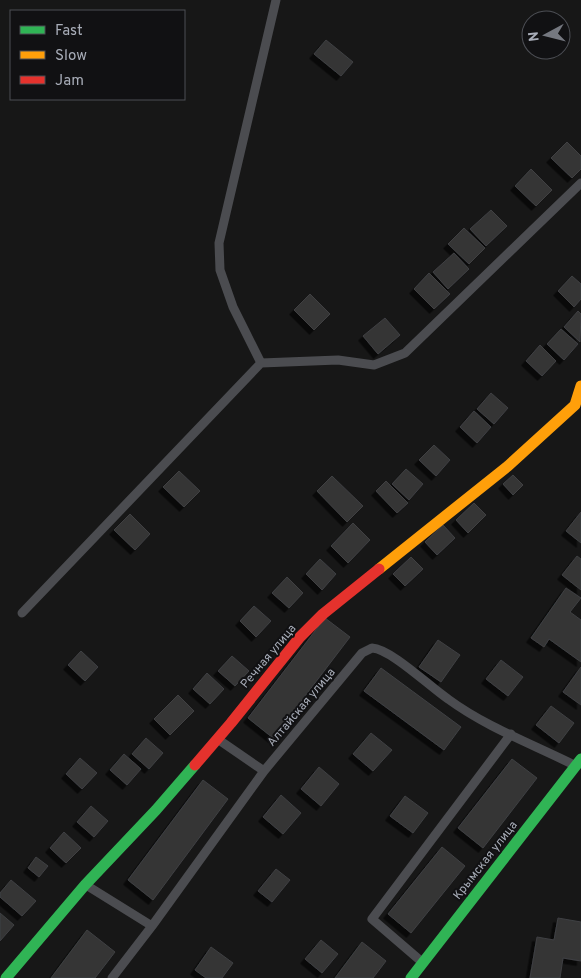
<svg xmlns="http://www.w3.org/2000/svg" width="581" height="978" viewBox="0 0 581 978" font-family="Overpass,sans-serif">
<defs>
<filter id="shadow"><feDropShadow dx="-4.5" dy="4.5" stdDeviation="0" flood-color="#0009"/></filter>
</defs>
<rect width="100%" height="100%" fill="#171717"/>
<path fill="#353536" stroke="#3f4043" filter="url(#shadow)" d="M326 40 353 62 341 76 314 54Z
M567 142 581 156V169L572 178 551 158Z
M531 169 552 190 536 206 515 186Z
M491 210 507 226 486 246 470 229Z
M464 228 485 248 469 264 448 244Z
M454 253 469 269 448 289 433 272Z
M429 273 450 294 434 309 414 289Z
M572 276 581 284V299L574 307 558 291Z
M310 294 330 314 314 330 294 310Z
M578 311 581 314 580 342 564 327Z
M385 318 400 335 378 354 363 336Z
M561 329 578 344 564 360 547 344Z
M540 345 556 361 542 376 526 361Z
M491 393 508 408 494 424 477 409Z
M474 411 491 427 477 443 460 427Z
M434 445 450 460 436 476 419 460Z
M406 469 423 484 409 500 392 484Z
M179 471 200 491 184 507 163 487Z
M513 475 523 485 513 495 503 484Z
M332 476 363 506 347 522 317 491Z
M386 481 408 503 397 513 376 491Z
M474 503 486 515 468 533 456 520Z
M581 512V543L566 531Z
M130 514 150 534 135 550 114 530Z
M353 523 370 540 348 563 331 546Z
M443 525 455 538 437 555 425 542Z
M577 556 581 559V590L562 575Z
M411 557 423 569 405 586 393 574Z
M320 559 336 574 322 590 306 574Z
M287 577 303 593 289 608 272 593Z
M566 588 581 598 570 612 581 620V662L549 639 544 647 531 638Z
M254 606 271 621 256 637 240 621Z
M325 618 350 637 273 738 248 718Z
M438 640 460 655 441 682 419 667Z
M81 651 98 667 85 681 68 665Z
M232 656 249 671 235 686 218 671Z
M501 660 523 677 508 696 486 679Z
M581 667V705L563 692Z
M381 668 461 727 444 750 364 691Z
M207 673 224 689 210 704 193 689Z
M178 695 194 711 170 735 154 719Z
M551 706 574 723 559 743 536 725Z
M371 733 392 750 373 771 353 754Z
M146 738 163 753 149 769 132 754Z
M124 754 141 769 127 785 110 770Z
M80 758 97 773 82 789 66 774Z
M512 759 537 778 483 848 458 828Z
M319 767 339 784 321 806 301 789Z
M203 780 228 799 153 900 128 880Z
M281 795 301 813 283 834 263 817Z
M405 796 428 813 413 833 390 816Z
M91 806 108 821 94 837 77 822Z
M64 832 81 848 66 863 50 848Z
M442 847 465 866 411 933 388 914Z
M36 857 48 866 39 877 28 868Z
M276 869 290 880 272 902 258 891Z
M11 880 36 901 22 916 0 897V893Z
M0 913 14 925 0 941Z
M558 918 581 922V961L563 958 560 978H530L537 937 554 940Z
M87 930 115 952 95 978H51Z
M321 940 338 954 322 973 305 959Z
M362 942 386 961 373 978H335Z
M211 947 233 963 222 978H206L195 970Z"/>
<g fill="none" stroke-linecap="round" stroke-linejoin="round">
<path stroke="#4b4c50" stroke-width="9" d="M261 363 233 307 220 270 219 243 276 0
M22 613 261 363 338 360 374 365 405 353 581 183
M219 740 264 771
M86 885 152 926
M422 962 372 919 511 734
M112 978 152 926 264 771 362 653 372 648C391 649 430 687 448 699 486 727 532 744 574 765"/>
<path stroke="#30b455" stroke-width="11" d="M6 978 85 885 156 810 195 765
M411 978 581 759"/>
<path stroke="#ff9f0a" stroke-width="11" d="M379 569 508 466 575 405 581 386"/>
<path stroke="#e5322d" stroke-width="11" d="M195 765 231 723 300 637 323 614 379 569"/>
</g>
<g text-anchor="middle" stroke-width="4" stroke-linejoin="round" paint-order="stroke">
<g font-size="12" fill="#a8adb8" stroke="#111113">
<text transform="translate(268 656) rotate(-50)" y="4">Речная улица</text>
<text transform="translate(301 707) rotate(-50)" y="4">Алтайская улица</text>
<text transform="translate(485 860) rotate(-52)" y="4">Крымская улица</text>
</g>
</g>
<rect x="10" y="10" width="175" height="90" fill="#111113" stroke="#4d4f55"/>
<rect x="20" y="26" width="25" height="8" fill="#30b455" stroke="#4d4f55"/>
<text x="55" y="35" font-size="15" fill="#a8adb8">Fast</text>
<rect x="20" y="51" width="25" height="8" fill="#ff9f0a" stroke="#4d4f55"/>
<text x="55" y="60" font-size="15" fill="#a8adb8">Slow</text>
<rect x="20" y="76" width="25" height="8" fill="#e5322d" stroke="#4d4f55"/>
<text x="55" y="85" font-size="15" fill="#a8adb8">Jam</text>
<g transform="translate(546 35) rotate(263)"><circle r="24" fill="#111113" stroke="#4d4f55"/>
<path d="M0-4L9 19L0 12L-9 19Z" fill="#757880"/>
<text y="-8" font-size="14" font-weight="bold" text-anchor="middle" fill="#a8adb8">N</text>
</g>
</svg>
